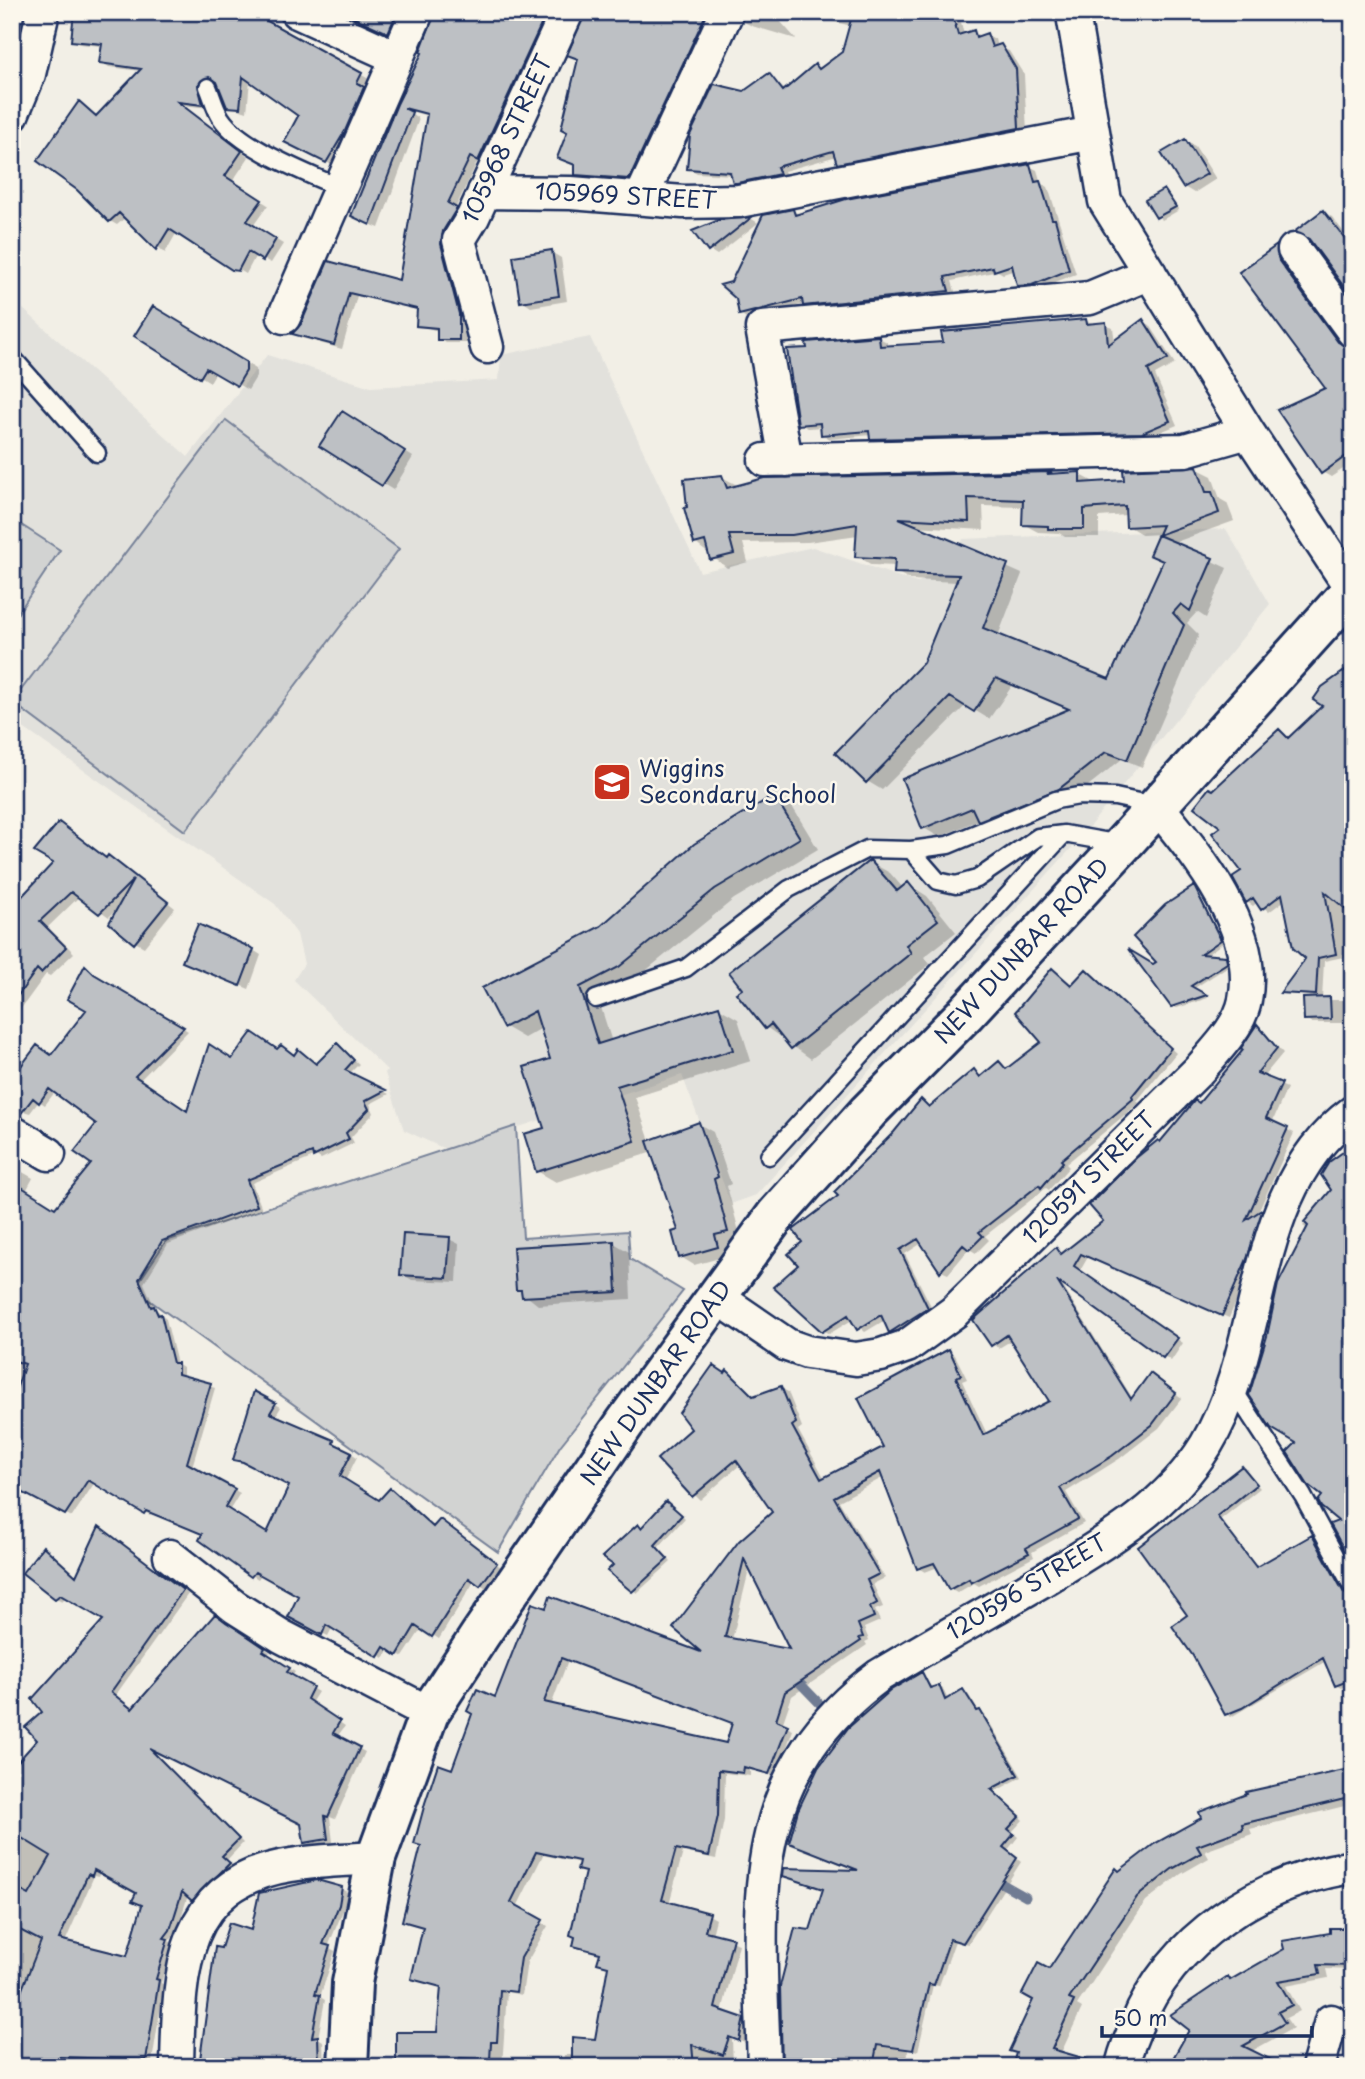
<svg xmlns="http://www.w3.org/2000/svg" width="1365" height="2079" viewBox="0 0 1365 2079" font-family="'Playpen Sans',sans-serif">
<rect width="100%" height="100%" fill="#f2efe6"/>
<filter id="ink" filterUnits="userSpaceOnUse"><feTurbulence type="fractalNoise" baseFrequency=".0143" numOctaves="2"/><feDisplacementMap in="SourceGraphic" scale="14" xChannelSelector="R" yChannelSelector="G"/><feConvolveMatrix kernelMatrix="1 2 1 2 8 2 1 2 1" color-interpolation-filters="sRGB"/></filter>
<g filter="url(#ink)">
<path fill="#e2e1dc" d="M12 299 188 457 267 355 371 387 499 380 501 355 590 337 700 572 813 547 917 583 956 560 963 539 1226 529 1270 604 1076 843 756 1195 731 1204 682 1075 447 1150 404 1130 385 1073 387 1070 294 980 304 964 297 934 275 904 12 720Z"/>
<path fill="#d2d3d2" stroke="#768198" stroke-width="2" d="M226 420 399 549 185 831 12 702Z
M12 519 60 550 12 622Z
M516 1126 523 1238 628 1231 630 1259 683 1291 560 1446 498 1552 134 1289 166 1241Z"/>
<path fill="#0003" fill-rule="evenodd" d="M12 12H19L12 67Z
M245 12 369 79 364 88 371 93 334 166 294 146 300 115 250 80 247 112 228 106 217 80 205 89 210 108 181 105 249 157 232 182 268 205 253 226 283 244 271 263 256 255 246 274 177 232 165 253 126 217 117 225 110 221 97 117 141 71 109 67 101 62 103 46 80 44 73 40Z
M344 12H405L395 35Z
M435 12H556L487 164 478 160 455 209 464 214 467 343H446L438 339V331L418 325 419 310 357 296 342 349 302 338 295 334 302 325 329 264 400 282 428 116 407 110 419 119 379 228 360 220 424 53Z
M586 12H716L638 183 585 178 577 174 569 132 580 60 570 55Z
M747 12H772L796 39 752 26 744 22Z
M796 12H926V15L952 18 961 22 964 35 974 32 981 37 987 35 995 39 997 47 1009 51 1024 75 1027 132 846 167 838 162 837 156 784 171 787 178 742 186 734 182 733 175 697 173 689 168 744 93 769 75 786 91 815 66 821 70 844 53 851 26Z
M1185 141 1195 146 1216 179 1194 193 1184 187Z
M1029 166 1037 170 1041 183 1048 187 1076 274 1040 288 1027 290 1019 285 1015 270 1003 274 998 271 952 281 956 295 813 309 804 304 748 319 740 314 732 283 793 211 800 215Z
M1164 191 1179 210 1162 220 1148 200Z
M1323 212 1332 217 1353 244V298Z
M752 219 758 223 717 255 709 250 720 221Z
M1277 247 1285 252 1288 267 1349 350 1353 365V456L1347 460 1352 463 1331 477 1322 472 1327 388 1241 273Z
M551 252 561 258 567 301 531 307 522 301Z
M154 308 256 369V377L248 390 216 372 210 382 136 336Z
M1086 321 1113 328 1115 342 1143 321 1150 325 1175 364 1155 375 1177 425 1151 436 879 443 871 435 830 439 822 434V427L808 428 800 424 879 338 887 342V348L945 344Z
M352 419 413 457 393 490 321 446Z
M1196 468 1212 476 1220 499 1227 503 1234 521 1173 543 1227 568 1206 618 1197 612 1187 623 1199 635 1142 767 1122 759 1074 797 994 829 978 820 939 837 924 828 1070 710 1012 686 989 719 966 705 882 790 867 781 924 664 958 582 911 580 896 572V566L872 565 857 556 858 535 808 542 743 543 748 562 727 568 695 543 722 477 737 485 1079 474 1094 482H1125ZM983 506 1024 507 1023 524 1038 532 1059 533 1065 537H1099V517L1127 515 1128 526 1143 535 1160 534 1152 554 1165 562 1110 682 998 636 1022 574 914 526 984 530Z
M1323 689 1353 830V955L1324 961 1322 1000H1353V1023H1312L1306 1019 1314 997 1282 993 1307 959 1285 900 1269 912 1258 902 1253 906 1247 902 1234 878 1243 871 1222 827 1213 792 1279 731 1289 739 1325 706Z
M774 797 793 808 818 849 734 899 638 977 598 998 612 1042 719 1008 738 1019 751 1061 635 1097 650 1141 699 1124 713 1132 731 1184 727 1186 741 1239 728 1243 731 1255 694 1265 681 1257 680 1231 653 1152 556 1182 537 1171 546 1129 552 1060 542 1028 524 1038 505 1027 602 927Z
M60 824 107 859 117 862 175 908 144 947 135 942 117 909 109 917 80 896 48 927 74 953 50 976 46 974 12 1021V899L18 903 55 862Z
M870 862 890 873 903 888 908 884 927 896 956 932 924 957 930 964 811 1059 766 1027Z
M1194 888 1224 942 1205 956 1225 958 1230 965 1193 989 1208 998 1177 1008 1172 1006 1153 966 1159 962Z
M253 950 261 955 249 989 192 965Z
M86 968 188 1031 139 1081 188 1113 233 1061 278 1051 317 1066 338 1045 359 1064 349 1074 389 1094 370 1104 374 1113 351 1137 354 1143 321 1159 316 1156 252 1183 262 1209 168 1244 144 1283 155 1308 166 1319 177 1364 183 1368V1377L215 1388 192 1467 240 1493 229 1511 268 1535 291 1486 235 1459 255 1393 281 1407 275 1417 333 1441 357 1457 345 1481 380 1503 435 1529 446 1524 502 1568 486 1588 475 1580 439 1639 422 1628 403 1657 390 1649 384 1658 333 1626 328 1636 290 1617 300 1595 262 1573 258 1579 252 1575 204 1534 152 1512 150 1515 95 1482 72 1517 12 1486V1166L33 1178 26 1191 55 1210 143 1220 98 1123 55 1092 45 1105 39 1101 30 1113 16 1109 89 1010Z
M1086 971 1176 1053 1137 1101 1139 1103 1066 1164 1069 1167 1049 1190 1046 1188 985 1236 989 1240 976 1253 969 1249 948 1274 941 1271 922 1243 905 1254 934 1312 897 1335 890 1332 885 1320 865 1332 852 1320 829 1334 823 1330 776 1287 800 1266 805 1242 922 1102 931 1108 974 1071 982 1077 1000 1063 1008 1070 1044 1042 1059 974 1073 986Z
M1258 1027 1283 1053 1263 1077 1287 1088 1272 1123 1294 1133 1257 1215 1263 1211 1269 1214 1253 1263 1229 1318 1088 1257 1080 1271 1183 1343 1171 1361 1060 1282 1133 1399 1157 1380 1182 1398 1159 1428 1119 1459 1066 1492 1084 1523 1032 1552 1034 1557 979 1586 974 1583 957 1593 950 1589 938 1567 925 1572 918 1568 884 1477 839 1501 885 1578 873 1584 883 1607 875 1610 880 1621 864 1628 869 1640 865 1642 867 1645 792 1696 782 1725 793 1730 776 1776 750 1770V1776L725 1773 724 1820 716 1859 683 1852 669 1904 709 1915 716 1919 712 1935 739 1944 722 2012 750 2023 745 2043 732 2038 733 2067H563L564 2055H574L596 2041 610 1967 599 1962 602 1954 575 1945 585 1873 579 1869 581 1863 543 1855 517 1907 548 1926 527 1962 522 1995 507 1992 502 2067H398L439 2034 443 1988 413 1978 425 1928 404 1920 453 1771 496 1700 533 1605 708 1657 675 1628 774 1512 741 1464 700 1500 659 1460 693 1430 728 1373 755 1397 781 1388 788 1392 802 1427 798 1430 825 1479 886 1447 949 1351 955 1355 967 1379 962 1381 987 1434 1051 1402 1012 1340 999 1348 992 1344 1056 1249 1064 1254 1105 1221 1161 1144 1200 1105 1246 1050ZM750 1566 792 1651 732 1640ZM568 1660 734 1723 727 1745 551 1706Z
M1353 1141V1203L1309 1230 1303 1226 1334 1190 1323 1175Z
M449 1239 459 1244 457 1282 412 1280 402 1274Z
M614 1243 629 1252 631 1299 538 1305 518 1289Z
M1242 1468 1260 1488 1220 1520 1258 1568 1312 1537 1317 1540 1353 1600V1683L1341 1688 1336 1685 1326 1661 1231 1717 1226 1714 1190 1615 1140 1548Z
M670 1505 685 1518 658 1548 671 1562 637 1593 633 1590 642 1529Z
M105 1532 188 1594 115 1696 133 1710 221 1620 270 1652 268 1655 295 1672 292 1676 318 1692 311 1703 345 1726 337 1737 365 1752 335 1819 330 1817 333 1842 312 1845 306 1842 303 1823 150 1748 243 1843 227 1860 234 1867 198 1902 188 1895 176 1934 169 1941 173 1944 161 1983 164 1985 152 2062 136 2060V2067H12V1771L39 1740 45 1712 105 1619 67 1596 62 1601 56 1598 44 1548 78 1577ZM100 1872 138 1892 144 1905 128 1958 65 1942 94 1876 98 1877Z
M922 1674 933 1689 939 1687 943 1689 948 1700 963 1691 968 1694 979 1712 985 1715 1022 1777 994 1792 1023 1820 1012 1832 1018 1837 1007 1851 1021 1862 968 1944 955 1941 939 1986 933 1985 918 2051 908 2049 907 2067H784L811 1932 825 1890 785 1876 864 1872Z
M1347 1745H1353V1804L1250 1829 1252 1834 1205 1851 1209 1858 1181 1874 1146 1901 1077 2005 1082 2008 1061 2053 1014 2067 1050 1971 1121 1873 1346 1771Z
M341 1889 347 1892 344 1908 328 1947 335 1951 320 1997 325 2000 318 2038 323 2041 324 2067H196L201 2065 223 1950Z
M1353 1930V1970L1326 1969 1328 1978 1286 1986 1300 2011 1286 2018 1293 2028 1250 2052 1184 2067 1228 1978 1233 1981Z"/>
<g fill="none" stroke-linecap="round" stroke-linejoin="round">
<path stroke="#707b93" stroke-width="9" d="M791 1674 854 1739
M992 1878 1026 1897"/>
</g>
<path fill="#bdc0c4" stroke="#1b2f5e" stroke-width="2" fill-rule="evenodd" d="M74 12H251L362 73 357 83 364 87 345 131 326 163 284 142 298 116 243 77 240 108 227 107 217 82 209 77 198 85 203 105 178 102 242 151 225 176 262 200 247 221 276 239 263 261 248 252 238 271 232 270 169 229 156 250 119 213 109 222 77 190 37 161 79 101 96 116 141 69 99 63 102 44 71 41Z
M342 12H397L388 33Z
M435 12H547L478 161 470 157 448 203 457 208 443 231 441 244 459 314V340H437V328L416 326 417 309 349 293 334 345 292 334 301 324 328 261 399 280 427 114 404 108 412 112 370 225 351 216 397 104 422 53 420 52Z
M585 12H707L629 179 575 175V165L557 158 567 132 561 129 578 59 567 55Z
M853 12 953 16 958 35 974 30 976 37 987 33 992 47 1001 44 1016 69 1019 128 837 164 833 151 777 167 780 174 737 183H733L730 172 687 169 690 135 714 84 744 91 769 73 783 91 815 64 819 69 842 52Z
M1185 139 1207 174 1183 188 1161 153Z
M1030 164 1035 182 1040 181 1052 219H1055L1069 270 1032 285 1017 286 1012 265 994 271 993 267 945 277 949 291 803 306 802 299 739 315 736 299 720 285 731 282 763 215 793 209 795 215 846 199Z
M1164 189 1176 207 1156 218 1145 200Z
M1323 210 1353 249V299L1309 239 1294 232Z
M752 217 708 252 692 231 719 220Z
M1277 245 1279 261 1338 342 1353 349V451L1321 474 1277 410 1325 388 1239 272Z
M552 250 559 296 520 302 513 256Z
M153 306 246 362V371L237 386 206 368 200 378 134 336Z
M1086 319 1087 324 1106 322 1108 345 1143 319 1168 359 1148 370 1170 421 1142 433 870 439 869 431 821 435 820 423 798 425 787 349 807 348 806 342 879 336 880 346 943 342 941 332Z
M342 411 405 451 382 486 319 446Z
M1197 466 1206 492H1212L1219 513 1158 535 1213 558 1190 611 1181 604 1173 613 1184 625 1127 760 1106 752 1059 789 978 821 972 808 922 829 902 779 1069 709 996 678 974 712 950 697 866 783 835 753 923 663 959 575 894 573 895 559 855 557 857 524 792 535H729L734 554 710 560 705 541 694 544 684 508 687 507 684 479 722 475 727 488 764 478 1052 472 1047 474 1080 472V483L1124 480 1123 470ZM968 498 1023 500 1022 525 1048 526V529H1084V509L1125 506 1126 527 1162 525 1149 555 1163 561 1109 679 983 628 1008 564 899 518 969 522Z
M1353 665V915L1325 892 1336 954 1318 958 1316 995 1280 993 1305 959 1293 948 1282 894 1261 910 1253 898 1246 903 1232 877 1241 871 1212 833 1220 827 1194 807 1209 788 1213 790 1279 729 1288 738 1322 706 1313 700 1322 687Z
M774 795 800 838 715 889 619 967 580 987 598 1044 719 1006 733 1050 617 1086 635 1141 536 1172 524 1134 544 1128 524 1067 550 1059 535 1011 503 1028 482 988 601 926 694 844Z
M59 822 106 858 108 855 168 902 134 944 109 923 133 880 99 914 71 892 40 921 66 947 41 973 37 969 12 1004V907L53 863 34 852Z
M870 860 897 891 908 882 938 920 906 945 911 953 791 1049 771 1024 765 1029 736 993 742 989 729 972Z
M1194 886 1221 940 1201 954 1226 956 1227 963 1191 986 1207 995 1171 1007 1128 949 1153 964 1156 962 1133 937 1165 905Z
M198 924 254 949 240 986 182 962Z
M85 965 94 974 184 1027 135 1076 187 1111 209 1044 232 1059 252 1032 277 1049 281 1045 294 1055 298 1049 316 1064 337 1043 354 1060 345 1070 386 1090 365 1101 369 1109 346 1133 349 1139 313 1157 312 1153 247 1180 257 1206 162 1241 139 1279 151 1307 154 1306 158 1315 161 1314 173 1363H178V1374L211 1383 187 1463 235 1489 225 1507 267 1533 289 1486 243 1462 233 1460 254 1391 276 1403 270 1413 334 1440 333 1443 352 1452 340 1476 379 1500 390 1488 433 1527 440 1519 497 1563 480 1586 469 1578 432 1637 415 1626 397 1656 384 1647 378 1657 326 1625 322 1635 288 1617 298 1596 255 1572 251 1577 199 1540 202 1534 146 1511 144 1514 88 1480 65 1515 12 1487V1401L25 1364 12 1360V1181L55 1208 91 1164 74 1152 96 1124 49 1089 39 1103 33 1098 19 1116 12 1114V1078L37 1045 51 1055 86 1010 67 999Z
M1052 968 1071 985 1086 969 1171 1048 1132 1096 1133 1099 1061 1160 1063 1162 1041 1188 1039 1185 979 1232 983 1236 969 1250 963 1245 940 1272 918 1239 900 1250 928 1308 889 1333 881 1315 857 1330 848 1315 822 1332 773 1287 798 1265 788 1254 802 1242 793 1230 838 1196 834 1192 894 1132 921 1099 929 1107 974 1069 980 1077 999 1061 1006 1069 1041 1042 1015 1012Z
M1330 997 1331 1019 1304 1020 1303 998Z
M1257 1024 1277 1048 1257 1073 1282 1083 1266 1118 1288 1128 1246 1220 1263 1209 1247 1259 1222 1316 1081 1254 1074 1266 1178 1338 1163 1358 1057 1281 1131 1399 1150 1373 1176 1393 1152 1425 1112 1456 1060 1488 1078 1519 1026 1548 1029 1553 971 1583 969 1579 949 1590 934 1563 917 1569 880 1472 834 1497 879 1574 867 1580 877 1603 870 1607 874 1617 858 1624 863 1637 859 1638 861 1641 785 1692 776 1720 788 1725 769 1774 744 1767 743 1773 719 1770 718 1816 709 1856 676 1849 662 1900 710 1913 705 1931 733 1938 715 2008 744 2018 739 2041 729 2037 723 2055 692 2045 694 2067H572V2037L595 2039 608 1966 597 1963 600 1953 573 1946 575 1937 570 1935 585 1872 577 1870 579 1861 536 1852 511 1902 543 1920 521 1958 516 1992 500 1990 497 2042H491L490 2060 460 2058 461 2067H396V2032H437L441 1987 411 1979 423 1927 402 1921 421 1846 414 1844 425 1803 438 1764 452 1769 472 1714 467 1711 477 1689 495 1697 532 1603 546 1608 550 1596 701 1652 673 1628 739 1541 772 1512 736 1460 692 1497 657 1459 691 1429 679 1413 713 1365 725 1373 727 1370 753 1396 781 1386 796 1423 792 1426 821 1479 883 1447 858 1398 949 1349 961 1375 956 1377 983 1435 1049 1401 1007 1335 991 1346 973 1320 1056 1247 1061 1254 1103 1221 1089 1205 1136 1158 1158 1140 1160 1142 1195 1100 1199 1103 1243 1050 1241 1048ZM744 1559 789 1649 725 1637ZM561 1658 732 1723 726 1743 544 1702Z
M699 1122 718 1177 714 1179 728 1232 715 1235 718 1247 679 1258 672 1232 678 1230 647 1141Z
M1353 1145V1566L1330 1524 1338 1521 1321 1507 1318 1501 1322 1496 1308 1485 1287 1452 1296 1443 1271 1428 1249 1395 1267 1336 1278 1284 1308 1226 1304 1222 1331 1190 1321 1175 1329 1162Z
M403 1234 450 1237 447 1278 400 1275Z
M614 1241 617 1292 522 1297 521 1290H516L513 1247Z
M1242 1466 1257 1484 1217 1516 1256 1567 1312 1535 1344 1593 1353 1598V1679L1335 1686 1323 1658 1242 1708 1225 1715 1193 1656 1172 1626 1187 1615 1138 1547Z
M666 1501 682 1515 655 1545 668 1559 632 1592 607 1571 613 1565 602 1557 638 1524 641 1528Z
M99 1526 183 1590 111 1692 132 1709 215 1614 265 1648 263 1651 290 1668 287 1672 313 1687 307 1699 340 1721 333 1733 360 1747 328 1817 325 1816 328 1839 304 1843 301 1824 150 1749 239 1839 222 1856 230 1863 192 1901 182 1892 170 1930 164 1938 168 1939 156 1979 159 1980 146 2060 59 2057 61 2067H12V1996L19 1997 41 1941 12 1926V1904L20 1890 29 1895 51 1856 12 1832V1768L37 1740 25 1727 42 1712 32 1699 103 1620 60 1595 55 1599 22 1573 43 1546 76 1576ZM94 1870 136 1893 132 1901 142 1905 127 1956 59 1939 88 1874 92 1876Z
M922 1672 930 1688 939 1685 945 1700 963 1689 977 1711 980 1710 1018 1775 991 1789 1020 1816 1008 1829 1014 1834 1003 1847 1017 1858 963 1943 950 1939 934 1985 929 1984 913 2050 877 2045 873 2067H782L780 1986 795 1928 810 1930 823 1889 783 1876 784 1868 858 1870 789 1843 798 1810 818 1768 848 1728 891 1690Z
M1353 1768V1797L1242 1824 1243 1829 1197 1846 1201 1853 1172 1869 1137 1897 1069 1999 1074 2001 1052 2049 1093 2061 1092 2067H1012L1016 2053 1009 2051 1033 2000 1022 1994 1038 1963 1049 1969 1116 1868 1119 1871 1154 1844 1201 1818 1199 1812 1247 1794 1246 1792Z
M317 1880 342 1887 339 1905 323 1944 330 1946 315 1994 320 1995 312 2037 318 2036 319 2067H199L215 1947 221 1948 229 1923 251 1930 259 1893Z
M1330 1928H1353V1966L1318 1965 1320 1974 1278 1981 1292 2005 1278 2012 1285 2023 1243 2046 1286 2067H1168L1189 2030 1170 2015 1228 1976 1230 1980 1284 1949 1282 1941 1330 1933Z"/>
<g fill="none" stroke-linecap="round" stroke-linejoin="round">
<g stroke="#1b2f5e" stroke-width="21">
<path id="service" d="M208 87C212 96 215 109 221 118 241 148 307 173 340 188
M12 357 97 453
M911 850 938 881 956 885 977 879 1038 837 1064 834
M596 999 686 968 789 889 867 849 911 850 948 845 1056 800 1079 796 1115 797 1157 806
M769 1156 1064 834 1120 844
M1233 1389 1303 1496 1353 1588"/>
</g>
<g stroke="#1b2f5e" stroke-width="37">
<path id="minor" d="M297 12 396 57
M1073 15 1105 201 1248 432 1353 591
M12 115 29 74 43 12
M484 192 571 193 683 202 739 201 1093 133
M641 198 727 12
M1294 250 1353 331
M284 317 417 12
M487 347 459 240 473 217 567 12
M765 460 1185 450 1248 432
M786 460 762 328 1090 298 1150 273
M12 1132 49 1154
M717 1297 787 1345 807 1352 856 1359 881 1355 907 1346 954 1312 1198 1071C1215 1051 1240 1027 1245 1000 1259 930 1198 856 1157 806
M170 1556 235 1607 281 1636 429 1713
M177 2067C179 1975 178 1882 291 1865 319 1860 348 1860 376 1858
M764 2067C760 1910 739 1779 880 1675 935 1642 990 1611 1045 1579 1105 1543 1169 1506 1206 1445 1269 1341 1246 1190 1353 1112
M1122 2067C1124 2053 1131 2039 1136 2026 1171 1938 1261 1880 1353 1867
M1318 2067 1331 2021"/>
</g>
<g stroke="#1b2f5e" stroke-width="44">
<path id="tertiary" d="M348 2067 352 1983 376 1858 429 1713 480 1635 625 1423 776 1215 868 1112 965 1014 1123 844 1353 589"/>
</g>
<use href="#service" stroke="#fbf7ec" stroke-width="16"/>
<use href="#minor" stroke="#fbf7ec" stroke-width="32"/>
<use href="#tertiary" stroke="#fbf7ec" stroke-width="38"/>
</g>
</g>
<defs>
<g id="school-square" transform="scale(2.0125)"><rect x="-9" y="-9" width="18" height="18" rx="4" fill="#c8321e" stroke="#fbf7ec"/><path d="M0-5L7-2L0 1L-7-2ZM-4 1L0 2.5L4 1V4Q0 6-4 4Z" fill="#fff"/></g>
</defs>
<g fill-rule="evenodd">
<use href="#school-square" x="612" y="782"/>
</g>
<g text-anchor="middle" stroke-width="5" stroke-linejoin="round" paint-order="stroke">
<g font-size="23" fill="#1b2f5e" stroke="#fbf7ec">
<text transform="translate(507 139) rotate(-65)" y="8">105968 STREET</text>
<text transform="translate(626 196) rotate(3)" y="8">105969 STREET</text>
<text transform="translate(1022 951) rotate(-47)" y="8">NEW DUNBAR ROAD</text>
<text transform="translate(1089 1178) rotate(-45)" y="8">120591 STREET</text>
<text transform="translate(656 1383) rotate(-55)" y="8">NEW DUNBAR ROAD</text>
<text transform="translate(1027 1587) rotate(-31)" y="8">120596 STREET</text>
</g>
<g font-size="23" fill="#1b2f5e" stroke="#fbf7ec" text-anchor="start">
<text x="639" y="777">Wiggins<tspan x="639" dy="26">Secondary School</tspan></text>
</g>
</g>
<rect width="1365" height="2079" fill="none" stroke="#fbf7ec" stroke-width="42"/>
<rect x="21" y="21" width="1323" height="2037" fill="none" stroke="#1b2f5e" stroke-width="2.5" filter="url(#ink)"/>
<path d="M1102 2026v10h210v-10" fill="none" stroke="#1b2f5e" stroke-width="3.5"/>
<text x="1113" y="2026" font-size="21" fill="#1b2f5e" stroke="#fbf7ec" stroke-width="5" paint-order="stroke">50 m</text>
</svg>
